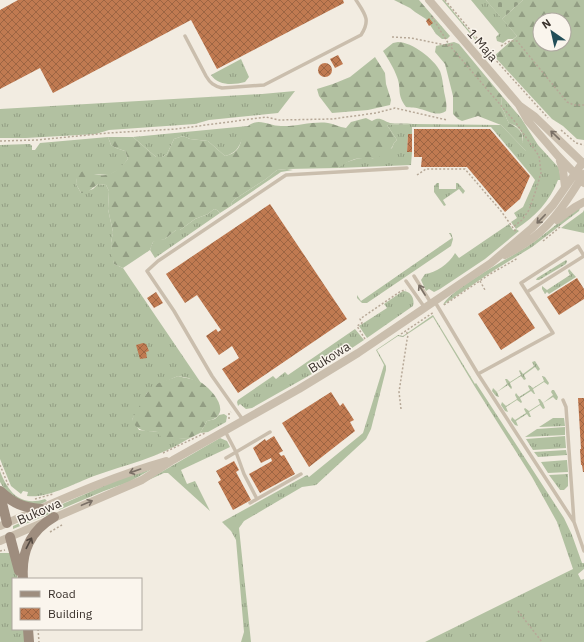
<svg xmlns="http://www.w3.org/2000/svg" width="584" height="642" viewBox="0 0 584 642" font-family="'IBM Plex Sans',sans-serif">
<defs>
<pattern id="grass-tufts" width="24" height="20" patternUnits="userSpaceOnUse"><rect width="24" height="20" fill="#b2c1a1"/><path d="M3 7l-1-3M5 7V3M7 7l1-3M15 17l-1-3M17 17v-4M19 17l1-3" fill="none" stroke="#929d83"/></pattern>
<pattern id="forest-firs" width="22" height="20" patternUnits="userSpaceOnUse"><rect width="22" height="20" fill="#b2c1a1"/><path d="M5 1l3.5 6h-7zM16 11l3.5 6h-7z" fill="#929d83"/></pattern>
<pattern id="cemetery-stones" width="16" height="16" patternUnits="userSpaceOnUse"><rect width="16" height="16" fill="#b2c1a1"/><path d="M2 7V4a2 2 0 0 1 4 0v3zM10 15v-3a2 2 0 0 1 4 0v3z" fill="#929d83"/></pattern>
<pattern id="park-dots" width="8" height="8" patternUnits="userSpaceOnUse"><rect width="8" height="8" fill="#b2c1a1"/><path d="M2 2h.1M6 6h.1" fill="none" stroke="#929d83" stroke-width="1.8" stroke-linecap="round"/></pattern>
<pattern id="building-cross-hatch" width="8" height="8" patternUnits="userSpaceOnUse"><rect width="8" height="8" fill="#c07a51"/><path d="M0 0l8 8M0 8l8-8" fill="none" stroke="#9d6543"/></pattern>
</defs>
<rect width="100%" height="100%" fill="#f2ece1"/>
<path fill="url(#grass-tufts)" d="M442 0H444L489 55H488Z
M471 0H486L517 36 513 39H508L503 43 497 41 496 37 499 34Z
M241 59 249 77 245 82C234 85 218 86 211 75Z
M295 91 278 113 209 120 195 124 109 130 96 134 26 138H0V109L262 94Z
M502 96 521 118 538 145 559 168 561 180H558C550 201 535 217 516 229L519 231 485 259 440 289 434 292 429 289 426 291 421 280 425 274C436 273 450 263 455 253L459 258 509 224 513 230 516 229 511 222 517 218 514 213 523 207 535 180 532 176 491 127H412V134H408L407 152H412L411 165 338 168 344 163 356 159H372L392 148 394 143 397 140 387 125 413 124 501 125 526 151 522 142 523 137 521 131 516 126 509 123C505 117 506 113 501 107Z
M248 126C240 139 242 152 225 156L208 141 190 139 183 136 174 139 167 154 162 157H156L133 137Z
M108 137 111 145 116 148 125 151 128 159 120 169 109 175 92 174 77 178 76 184 81 193 93 189 98 184 106 185 109 191 108 209 113 232 111 243 114 264 123 268 201 383 188 378 178 376 169 380 160 383 147 393 139 410 132 419 139 430 158 432 170 437 188 439C160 457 125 465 94 476 75 483 47 499 27 496L28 492 23 491 21 494 11 486 0 459V145L30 144 32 146V150H35L40 143Z
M287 169 293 170 281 172 231 206 232 202 235 199 266 179 277 170Z
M437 183H439V189H456V183H458L465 191 463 194 459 189 443 200 446 205 444 206 434 192V186Z
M579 206 580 208 579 211 532 247 493 271 443 305C449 290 511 257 528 246 546 234 562 219 579 206Z
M214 209 217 210 220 213 155 258 150 250 153 242 156 240 165 239 176 230H180L195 219 208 214Z
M584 210V233L561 228 583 212Z
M449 233H451L453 239 451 246 367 303H362L357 298V295L361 301 452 238Z
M569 269 576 277 549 294 547 292 545 294 542 289V286L547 290 570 275 568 271Z
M403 291C411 291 415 299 413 306L367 338 359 326 387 308 384 304Z
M433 315 475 384 476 383 564 518 572 535 582 563H584V569L578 574 581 580 584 579V642H425L573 569 557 522 532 477 475 387 433 317 403 337 398 336 377 350 386 366V370L371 429 366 439 316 485 302 487 244 521 239 528 251 642H241L244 632 236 540 231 531 222 522 307 475 309 477 363 433 384 365 376 350 398 335 403 336Z
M355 329 364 340 319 370 252 408 246 409 240 404 238 406 237 402 238 400 273 376 276 379 285 372 288 375Z
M535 361 540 369 538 371 535 367 524 375 526 379 524 380 521 376 510 383 512 388 511 389 508 385 497 392 499 397 496 396 492 391 493 388 497 392 507 384 505 379H507L510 382 521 375 519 371 520 370 523 374 534 366 532 362Z
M542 376 545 377 549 383 548 385 544 382 533 389 535 394H534L531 391 520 398 522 402 521 403 517 400 506 407 508 412 505 411 501 405 502 402 506 406 517 399 515 395 516 393 519 397 530 390 528 386 529 385 533 388 544 381Z
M552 390H554L558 397 557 400H556L553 397 543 403 545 408 543 409 540 405 529 412 531 417H529L527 414 516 421 518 426 515 425 511 420 512 417 515 420 526 413 524 409 525 408 529 411 540 404 538 399H540L543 403 553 395 551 392Z
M224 414 227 416 226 422 208 432 200 433 207 421 215 419 219 415Z
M553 418H564L565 426 539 427Z
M565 427V435L525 437 537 429Z
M565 436 566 448 533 450 526 439Z
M220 438 227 441 230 447 228 448 181 470 187 484 195 481 210 511 168 473H164L144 482Z
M566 450 567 455 538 457 534 452Z
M567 460 568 472 548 473 541 462Z
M152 469 129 482 104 491 59 510 58 506 119 479Z
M0 471C8 492 20 507 45 499L47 501 41 504 29 505 6 492 0 482Z
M568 474V486L564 490H560L549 475Z
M51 509 52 513 13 529V526Z
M0 553H12L18 579H13V629H24L25 642H0Z"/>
<path fill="url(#forest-firs)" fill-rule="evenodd" d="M394 0H419L450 36 447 39H442L436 34 426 19 415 12 410 8Z
M523 0H584V140L577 139 563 126 552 119 494 56 517 36 502 19ZM540 20H564V44H540Z
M398 42C412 42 434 59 440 71 443 79 443 87 445 96 446 101 447 105 446 111 437 117 429 111 420 109 416 107 411 108 406 107 396 93 402 90 397 77 394 68 388 59 383 51L393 43Z
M454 42 459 44 502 96 501 107C506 113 505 117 509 123 518 128 524 131 522 142L527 147 526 151 501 125 478 116 462 121 458 119 453 114V96L445 64 435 52 436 46Z
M375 57 385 73 386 84 391 100 390 105 368 110 332 113 319 96 317 89 333 84 350 77Z
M366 118 372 121C380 116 383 121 390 123 395 124 406 123 413 124L387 125 397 140 394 143C391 152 381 158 371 159 366 160 360 158 355 159 349 161 343 164 338 168L287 169 277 170 266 179 235 199 232 202 231 206 220 213 217 210 214 209 208 214 195 219 180 230H176L165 239 153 242 150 250 123 268 114 264 112 256 111 243 113 232 108 209 109 191 106 185 98 184 86 193H81L76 184 77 175 84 170C105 180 114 175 128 159L125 151 116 148 111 145 108 137H133L156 157H162L167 154 174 139 183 136 190 139 208 141 225 156C247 151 237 135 248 126 259 117 269 126 281 126 296 127 312 121 328 123 334 124 339 127 346 128L351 122Z
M178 376C185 378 195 379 202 383 215 392 233 416 207 421L200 433 188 439 161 437 158 432C146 431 136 432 132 419 141 407 144 390 159 383 165 380 172 379 178 376Z"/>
<path fill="url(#cemetery-stones)" d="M486 0H523L502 19Z"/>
<path fill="url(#park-dots)" d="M566 260 567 261 566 264 539 280H536L537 278Z"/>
<path fill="url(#building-cross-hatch)" d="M18 0H343L344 3 217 69 191 20 53 93 40 68 0 89V10Z
M429 18 433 23 429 26 426 21Z
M338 55 343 64 335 68 330 59Z
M318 70a7 7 0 1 1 14 0a7 7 0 1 1-14 0Z
M414 129H490L530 176 520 199 505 212 467 167H421L422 157H414Z
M408 134H412V152H407Z
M270 204 347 319 238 393 222 369 239 358 232 346 219 355 206 336 216 329 218 332 221 330 197 295 185 303 166 274Z
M577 278 584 289V299L559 315 547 297Z
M156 292 163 303 154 308 147 298Z
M511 292 535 328 501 350 478 314Z
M143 343 146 344 149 351 146 352 147 358 140 359 136 345Z
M331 392 340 406 343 403 354 420 350 422 355 431 309 467 282 423Z
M578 398H584V472H583L582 465H581L580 449H581Z
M274 436 283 451 279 453 281 456 284 455 295 474 260 493 249 474 272 461 271 458 261 463 253 448 265 439 266 441Z
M234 461 239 470 236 472 251 500 233 510 218 482 221 480 216 471Z"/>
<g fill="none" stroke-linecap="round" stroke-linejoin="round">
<path stroke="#b6a897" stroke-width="1.5" stroke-dasharray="2 2" stroke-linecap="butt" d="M445 0 492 56 548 118
M432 17 450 46 516 123 539 156 541 173 536 190 529 210 522 220 513 227
M392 37 411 38 450 46 454 43
M501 46 510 41H517L567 102 574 105H584
M561 130 576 143 584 145
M0 141 37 140 108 133 176 129 266 117 279 120 332 119 376 113 395 108 447 120
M417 175 426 169H465L501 211 516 232
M543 241 560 227
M480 281 485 290
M444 305 490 274 518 258
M401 334 434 312
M365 339 357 326 362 323 360 319 401 291 406 290
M401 409 399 392 407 340 408 335 406 331
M229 419V413L231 412
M163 453 205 433
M0 465 9 487
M35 499 53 494
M50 532 62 525
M0 551 5 550
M518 611 542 642
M38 629 39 642"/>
<path stroke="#cabead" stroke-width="3.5" d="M185 36 206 76C210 83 214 86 222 88L264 85 361 35C371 20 365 14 356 0
M414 276 431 303
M406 281 425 308
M527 292 584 256
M435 302 478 374 553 333 521 283 578 246 584 256
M478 374 574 522 566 407 563 400
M243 420 212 376 174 311 147 271 158 261 286 175 407 168
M225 431 236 452 244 474 257 499 301 474
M226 458 270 432
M250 503 257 499
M574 522 584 551"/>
<path stroke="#cabead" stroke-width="8" d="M429 0 519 105 528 121 558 156 584 183
M520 106 534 116 584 164
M560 161 563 170 565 187
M557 220 575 207 584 202
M505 255C534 240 549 227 567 200 573 192 578 183 584 174
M0 526C54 503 109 477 166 461
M0 541 142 480 173 460 299 389 358 353 491 263 532 228 553 205 583 162"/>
<path stroke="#9e8d7e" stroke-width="10" d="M0 491C14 504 22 507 41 509
M0 495 7 523
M10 537 19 571
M23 579C21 551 30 531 54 517
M28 629 29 642"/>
</g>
<defs><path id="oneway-shaft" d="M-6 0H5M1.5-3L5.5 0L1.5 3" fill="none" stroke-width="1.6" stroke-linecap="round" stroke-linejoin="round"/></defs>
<g stroke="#7a7066">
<use href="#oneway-shaft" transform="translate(555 135) rotate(-136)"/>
<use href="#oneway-shaft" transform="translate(541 219) rotate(134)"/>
<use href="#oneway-shaft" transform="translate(422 290) rotate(-122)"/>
<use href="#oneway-shaft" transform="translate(135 471) rotate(161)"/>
<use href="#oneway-shaft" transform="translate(87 503) rotate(-23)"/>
</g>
<use stroke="#524840" href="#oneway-shaft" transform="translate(29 543) rotate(-63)"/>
<g text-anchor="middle" stroke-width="3" stroke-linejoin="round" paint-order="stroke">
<g font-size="13" fill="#39312b" stroke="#faf5ed">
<text transform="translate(483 45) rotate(49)" y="5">1 Maja</text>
<text transform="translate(329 357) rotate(-32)" y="5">Bukowa</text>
<text transform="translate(39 511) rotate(-24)" y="5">Bukowa</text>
</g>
</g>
<rect x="12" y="578" width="130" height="52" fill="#faf5ed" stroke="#ada79f"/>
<rect x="20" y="591" width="20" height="6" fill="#9e8d7e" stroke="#ada79f"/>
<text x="48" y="598" font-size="12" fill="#39312b">Road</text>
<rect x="20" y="608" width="20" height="12" fill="url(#building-cross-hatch)" stroke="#ada79f"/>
<text x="48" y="618" font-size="12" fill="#39312b">Building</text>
<g transform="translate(552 32) rotate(326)"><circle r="19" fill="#faf5ed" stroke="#ada79f"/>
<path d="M0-3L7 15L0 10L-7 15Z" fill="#224e58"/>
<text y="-6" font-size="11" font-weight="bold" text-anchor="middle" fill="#39312b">N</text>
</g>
</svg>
